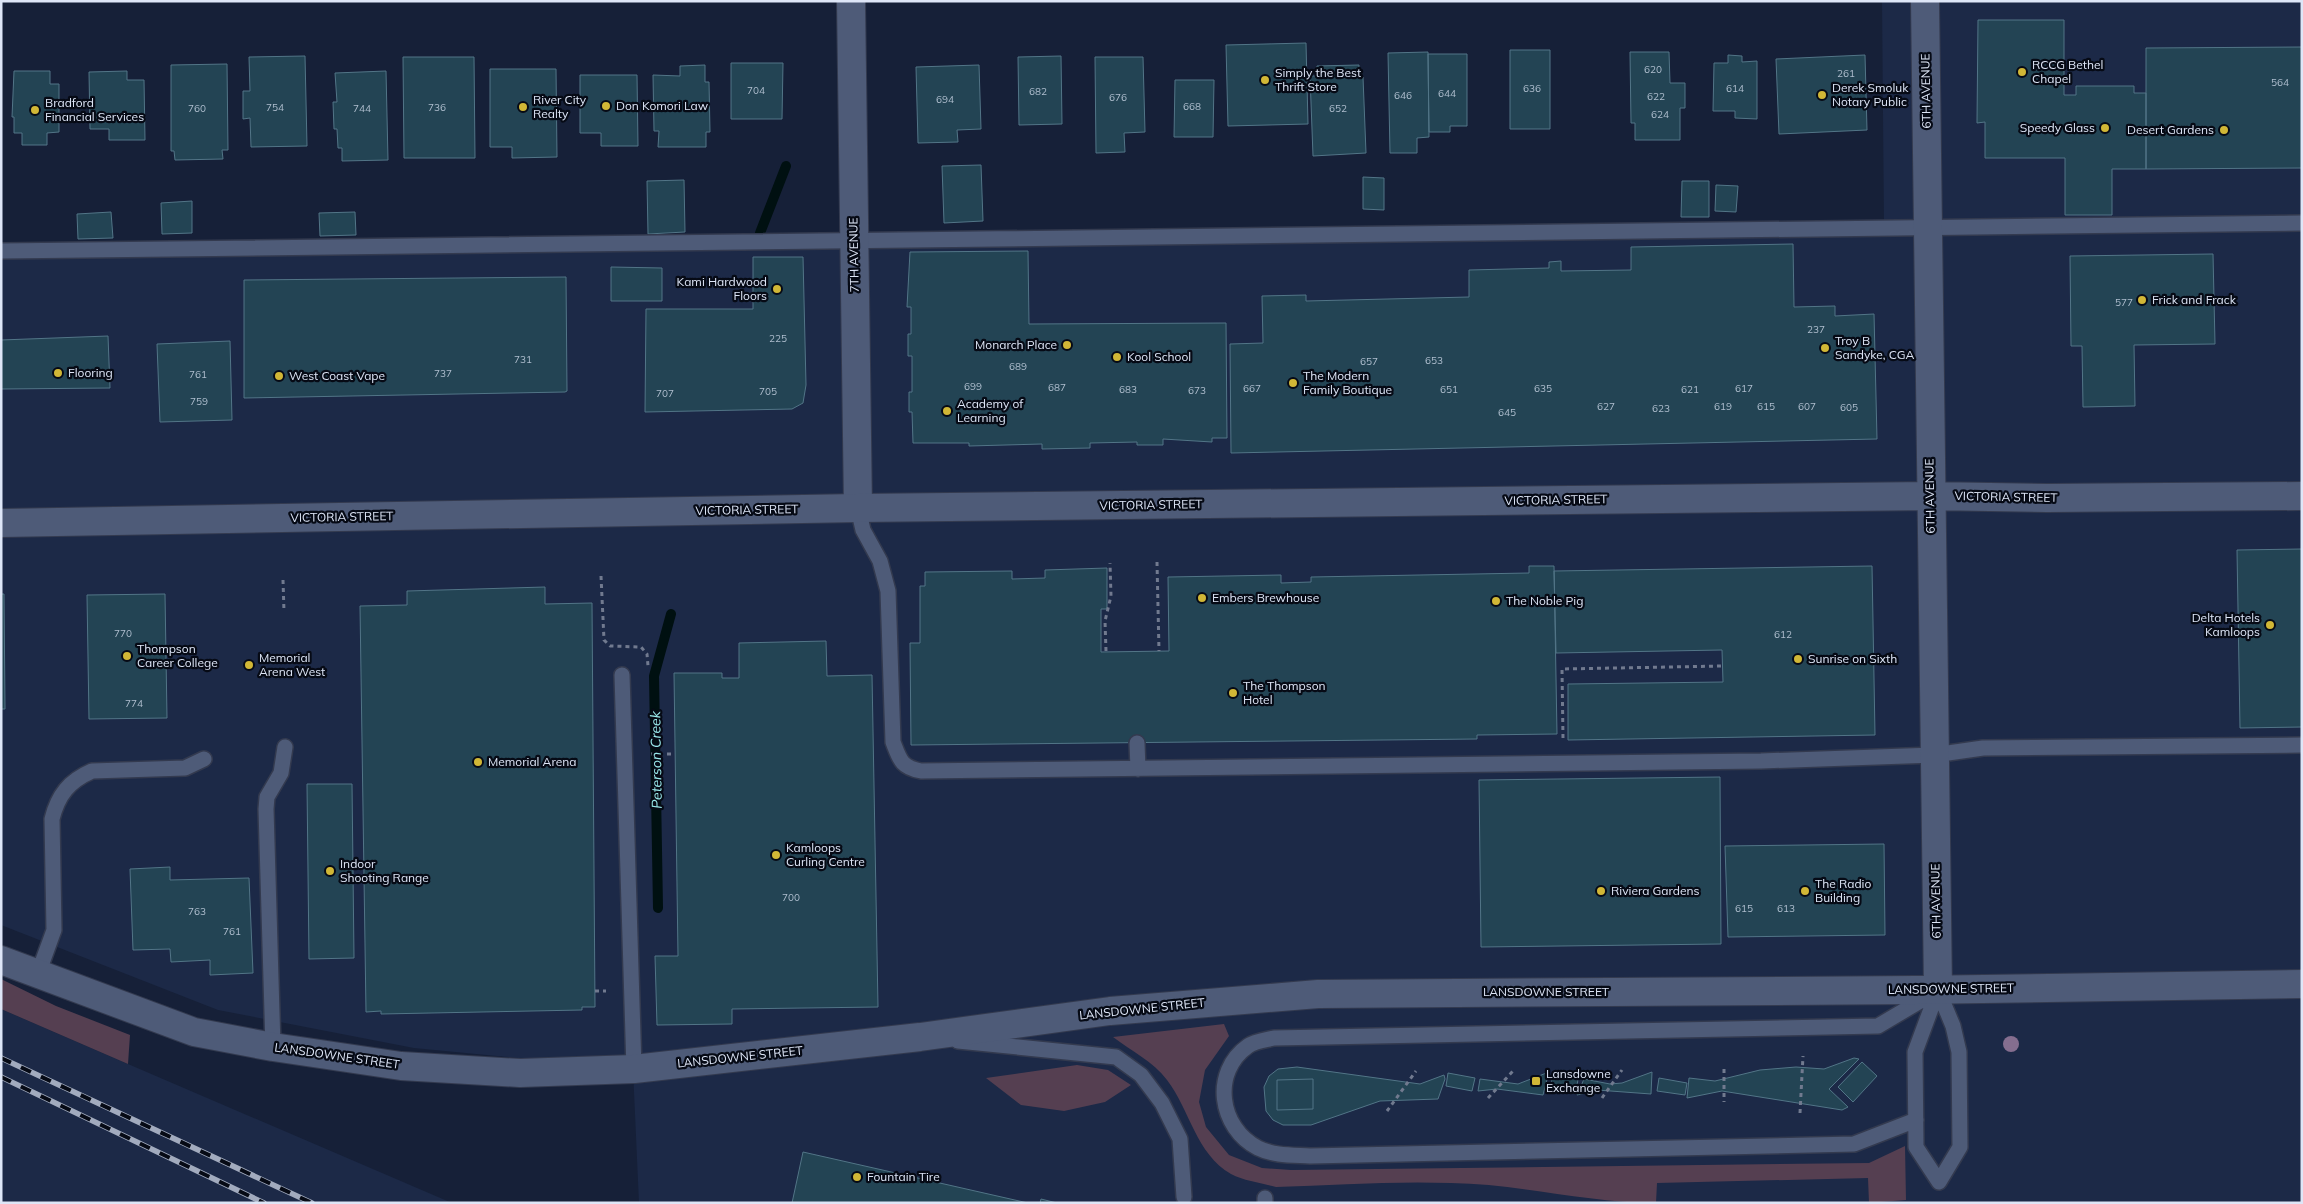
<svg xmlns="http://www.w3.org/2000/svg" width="2303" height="1204" viewBox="0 0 2303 1204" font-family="Mulish,sans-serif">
<rect width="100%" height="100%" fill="#162038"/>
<path fill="#1c2947" d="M1882 1H2302V1203H639L633 1069 414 1048 218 1010 1 925V252L1884 226Z
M1 1009 128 1064 452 1203H1Z"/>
<path fill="#553f51" d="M1 979 56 1006 130 1035 128 1064 1 1009Z
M1224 1024 1229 1036 1205 1070 1199 1102 1206 1127 1229 1155 1262 1168 1291 1170 1869 1163 1905 1146 1906 1200 1869 1203 1868 1178 1657 1183 1656 1203C1588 1203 1520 1184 1451 1183 1393 1181 1334 1185 1276 1187 1262 1183 1244 1181 1231 1174 1196 1154 1190 1110 1167 1080 1153 1061 1131 1051 1113 1037Z
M1077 1065 1108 1070 1131 1085 1105 1102 1064 1111 1021 1105 986 1078Z"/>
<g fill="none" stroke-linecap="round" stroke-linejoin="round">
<path stroke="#001011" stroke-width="10" d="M760 233 786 166
M658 908 654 676 671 614"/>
</g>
<path fill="#234454" stroke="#527587" d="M1978 20H2064V95H2076V86H2134V93H2146V169H2112V215H2065V158H1985V122L1977 123Z
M1306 43 1308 124 1228 126 1226 45Z
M2302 47V168L2146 169V48Z
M1510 50H1550V129H1510Z
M1428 52 1429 137 1417 138V153H1390L1388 53Z
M1630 52H1669L1670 83H1685V108H1680V140H1635V123H1631Z
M1428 54H1467V126H1450V132H1429Z
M1728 55 1742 56V62L1757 61V119L1735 118V111H1713L1714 63H1728Z
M1865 55 1867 130 1779 134 1776 59Z
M305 56 307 146 251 147 250 118 243 119V91H250L249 57Z
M1061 56 1062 124 1019 125 1018 57Z
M403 57H474L475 158H404Z
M1095 57H1143L1145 132 1124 133 1125 152 1096 153Z
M731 63H783L782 119H731Z
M227 64 228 150H222L223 159 175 160 174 151H171V65Z
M705 65V82H709L710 132H706V147H658L659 131H654L653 75 680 76V66Z
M979 65 981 129 957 130 958 142 918 143 916 67Z
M1359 65V77H1363L1366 153 1313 156 1310 76H1317V66Z
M490 69H556L557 157 512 158V147H490Z
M14 71H50V84H59V132L47 133V145H22V133H14V117H12Z
M127 71V80H144L145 140H109V129H90L89 72Z
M386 71 388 160 342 161V148H338L337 129H334L333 102H337L335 73Z
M580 75H637L638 146H601V133H580Z
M1175 80H1214L1213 137H1174Z
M981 165 983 221 944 223 942 166Z
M1363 177 1384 178V210L1363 209Z
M684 180 685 232 648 234 647 181Z
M1682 181H1709V217H1681Z
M1716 185 1738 186 1736 212 1715 211Z
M192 201V233L162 234 161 203Z
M111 212 113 238 78 239 77 214Z
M355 212 356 235 320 236 319 213Z
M1793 244 1794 307 1835 306V316L1874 314 1877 439 1231 453 1230 344 1263 343 1262 296 1306 295V301L1469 297V270L1549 268V262L1561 261V271L1631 270V247Z
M1028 251 1029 324 1226 323 1227 438H1212V442L1163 439V445H1137V442L1090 443V448L1042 449V444L969 446V443H913L912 412H909V392H912V356H908V334H911V307H907L910 252Z
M2213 254 2215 344 2134 345 2135 406 2083 407 2082 346H2071L2070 256Z
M753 257H803L806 385 803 403 792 409 645 412 646 309H753Z
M611 267 662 268V301H611Z
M566 277 567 391 565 392 244 398V280Z
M108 336 110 388 1 389V340Z
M230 341 232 420 160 422 157 344Z
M2302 549V727L2240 728 2237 550Z
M1529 566H1554L1557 734 1477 735V739L911 745 910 643H920V586H925V572L1012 571V579L1045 578V570L1107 568V609H1101V652L1169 651 1168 577 1281 575V583L1311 582V577L1529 573Z
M1872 566 1875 735 1568 740V684L1723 682 1722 650 1556 653 1554 571Z
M545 587V604L592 603 595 1007H582V1010L381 1014V1011L366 1012 360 606 407 605V591Z
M1 594H4L5 709H1Z
M165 594 167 718 89 719 87 595Z
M826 641 827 676 872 675 878 1007 732 1009V1024L657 1025 655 956H678L674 673H722V678H739V643Z
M1720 777 1721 944 1481 947 1479 780Z
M307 784H352L354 958 309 959Z
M1884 844 1885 935 1728 937 1725 846Z
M170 867V880L249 878 253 973 210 975V960L171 962 170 949 133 950 130 869Z
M1854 1058 1859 1059 1829 1089 1848 1107 1842 1110 1722 1091 1687 1098 1689 1078 1715 1081 1760 1070 1796 1067 1824 1069Z
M1862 1062 1877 1076 1853 1102 1838 1087Z
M1297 1067 1420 1084 1444 1075 1445 1079 1438 1099 1380 1101 1311 1125H1283L1273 1120 1266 1111 1264 1087 1269 1076 1278 1069Z
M1549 1072 1543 1095 1497 1089 1478 1091 1480 1079 1518 1084Z
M1652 1072 1651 1094 1597 1090 1577 1095 1584 1079 1610 1084 1622 1083Z
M1448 1073 1475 1078 1472 1091 1446 1086Z
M1553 1075 1578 1079 1576 1093 1550 1088Z
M1659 1078 1687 1083 1685 1095 1657 1091Z
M1313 1079V1109L1277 1110V1080Z
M803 1152 1028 1203H792Z
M1041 1199 1057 1203H1040Z"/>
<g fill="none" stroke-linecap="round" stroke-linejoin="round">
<g stroke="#333a4f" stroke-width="18">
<path id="lane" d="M1 251 2302 223
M858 508 863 530 880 561 888 591 893 742C900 760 901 767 921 771L1761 761 1934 755 1983 748 2302 745
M622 675 634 1069
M1137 743 1138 769
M38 974 54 930 52 819C58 795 69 781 92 771L185 768 204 759
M1938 990 1953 1026 1959 1052 1960 1147 1939 1182 1916 1147 1915 1052Z
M958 1041 1116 1057 1141 1075 1162 1103 1180 1139 1184 1197
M273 1047 266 809 267 797 281 773 285 747
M1916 1120 1854 1144 1310 1156C1293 1155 1274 1156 1258 1148 1219 1128 1211 1072 1248 1046 1255 1041 1266 1040 1274 1038L1878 1026 1932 994
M1265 1198V1203"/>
</g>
<g stroke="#333a4f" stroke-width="30">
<path id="street" d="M851 1 858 508"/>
</g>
<g stroke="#333a4f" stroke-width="30">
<path id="secondary" d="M1925 1 1938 990
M1 523 858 508 1930 496 2047 498 2302 496
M1 960 194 1032 273 1047 401 1066 520 1073 634 1069 920 1037 1110 1011 1318 994 1915 990 2302 984"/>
</g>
<path stroke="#717a8f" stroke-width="3" stroke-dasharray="4 4" stroke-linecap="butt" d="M1157 562 1159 651
M601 576 604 640 610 646 641 647 647 654 648 666
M283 580 284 612
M1106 651 1105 621 1111 596 1110 563
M1563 738 1562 669 1723 666
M651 754H675
M595 991H606
M1724 1069V1102
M1488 1098 1513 1071
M1602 1098 1622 1070
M1387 1111 1416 1071
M1800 1113 1803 1056
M2006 1202V1203"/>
<use href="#lane" stroke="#4e5b78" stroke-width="15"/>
<use href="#street" stroke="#4e5b78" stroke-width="28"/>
<use href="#secondary" stroke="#4e5b78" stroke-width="28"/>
<g stroke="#a2abbe" stroke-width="5.5">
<path id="rail" d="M1 1058 312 1203
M1 1077 264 1203"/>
</g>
<use href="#rail" stroke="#060a15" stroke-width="4" stroke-dasharray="11" stroke-linecap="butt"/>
</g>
<circle fill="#856e8f" cx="2011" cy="1044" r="8"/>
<g fill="#d1b736" stroke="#060a15" stroke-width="2">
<circle cx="2022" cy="72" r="5"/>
<circle cx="1265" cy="80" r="5"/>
<circle cx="1822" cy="95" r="5"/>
<circle cx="606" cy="106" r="5"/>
<circle cx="523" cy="107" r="5"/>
<circle cx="35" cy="110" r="5"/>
<circle cx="2105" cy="128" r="5"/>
<circle cx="2224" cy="130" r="5"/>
<circle cx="777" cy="289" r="5"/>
<circle cx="2142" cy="300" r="5"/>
<circle cx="1067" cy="345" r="5"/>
<circle cx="1825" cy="348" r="5"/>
<circle cx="1117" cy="357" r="5"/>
<circle cx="58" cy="373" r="5"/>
<circle cx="279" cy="376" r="5"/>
<circle cx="1293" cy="383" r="5"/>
<circle cx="947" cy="411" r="5"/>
<circle cx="1202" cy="598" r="5"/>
<circle cx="1496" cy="601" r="5"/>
<circle cx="2270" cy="625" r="5"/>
<circle cx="127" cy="656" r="5"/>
<circle cx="1798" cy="659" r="5"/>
<circle cx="249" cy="665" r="5"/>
<circle cx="1233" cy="693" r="5"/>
<circle cx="478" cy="762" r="5"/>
<circle cx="776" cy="855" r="5"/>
<circle cx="330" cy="871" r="5"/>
<circle cx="1601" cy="891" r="5"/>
<circle cx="1805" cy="891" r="5"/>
<rect x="1531" y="1076" width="10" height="10" rx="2.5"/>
<circle cx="857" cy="1177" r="5"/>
</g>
<g text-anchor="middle" stroke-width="4.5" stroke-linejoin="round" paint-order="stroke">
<g font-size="10" fill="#afbece">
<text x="1653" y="73">620</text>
<text x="1846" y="77">261</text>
<text x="2280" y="86">564</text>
<text x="1532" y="92">636</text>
<text x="1735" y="92">614</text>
<text x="756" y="94">704</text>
<text x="1038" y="95">682</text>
<text x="1447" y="97">644</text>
<text x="1403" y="99">646</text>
<text x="1656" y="100">622</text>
<text x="1118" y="101">676</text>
<text x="945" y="103">694</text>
<text x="1192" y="110">668</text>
<text x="275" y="111">754</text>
<text x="437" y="111">736</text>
<text x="197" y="112">760</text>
<text x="362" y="112">744</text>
<text x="1338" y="112">652</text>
<text x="1660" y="118">624</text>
<text x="2124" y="306">577</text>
<text x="1816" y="333">237</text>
<text x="778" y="342">225</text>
<text x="523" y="363">731</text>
<text x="1434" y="364">653</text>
<text x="1369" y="365">657</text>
<text x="1018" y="370">689</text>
<text x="443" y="377">737</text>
<text x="198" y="378">761</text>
<text x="973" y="390">699</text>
<text x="1057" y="391">687</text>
<text x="1252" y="392">667</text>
<text x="1543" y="392">635</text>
<text x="1744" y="392">617</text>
<text x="1128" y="393">683</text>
<text x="1449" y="393">651</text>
<text x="1690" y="393">621</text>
<text x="1197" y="394">673</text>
<text x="768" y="395">705</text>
<text x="665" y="397">707</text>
<text x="199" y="405">759</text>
<text x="1606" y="410">627</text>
<text x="1723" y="410">619</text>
<text x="1766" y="410">615</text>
<text x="1807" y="410">607</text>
<text x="1849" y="411">605</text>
<text x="1661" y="412">623</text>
<text x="1507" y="416">645</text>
<text x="123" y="637">770</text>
<text x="1783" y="638">612</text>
<text x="134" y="707">774</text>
<text x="791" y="901">700</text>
<text x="1744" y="912">615</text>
<text x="1786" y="912">613</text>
<text x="197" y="915">763</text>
<text x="232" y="935">761</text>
</g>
<g font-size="12" fill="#dee6f7" stroke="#060a15" text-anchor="start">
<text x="2032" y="69">RCCG Bethel<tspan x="2032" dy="14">Chapel</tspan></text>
<text x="1275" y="77">Simply the Best<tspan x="1275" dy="14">Thrift Store</tspan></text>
<text x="1832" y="92">Derek Smoluk<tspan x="1832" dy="14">Notary Public</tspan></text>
<text x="533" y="104">River City<tspan x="533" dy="14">Realty</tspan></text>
<text x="45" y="107">Bradford<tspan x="45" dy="14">Financial Services</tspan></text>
<text x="616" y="110">Don Komori Law</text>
<text x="2095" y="132" text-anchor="end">Speedy Glass</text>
<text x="2214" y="134" text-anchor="end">Desert Gardens</text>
<text x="767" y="286" text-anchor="end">Kami Hardwood<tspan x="767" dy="14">Floors</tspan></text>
<text x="2152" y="304">Frick and Frack</text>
<text x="1835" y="345">Troy B<tspan x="1835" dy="14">Sandyke, CGA</tspan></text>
<text x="1057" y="349" text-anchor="end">Monarch Place</text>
<text x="1127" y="361">Kool School</text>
<text x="68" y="377">Flooring</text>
<text x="289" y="380">West Coast Vape</text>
<text x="1303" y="380">The Modern<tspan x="1303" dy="14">Family Boutique</tspan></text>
<text x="957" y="408">Academy of<tspan x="957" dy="14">Learning</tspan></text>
<text x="1212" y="602">Embers Brewhouse</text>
<text x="1506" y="605">The Noble Pig</text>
<text x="2260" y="622" text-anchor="end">Delta Hotels<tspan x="2260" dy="14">Kamloops</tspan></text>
<text x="137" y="653">Thompson<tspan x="137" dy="14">Career College</tspan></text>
<text x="259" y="662">Memorial<tspan x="259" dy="14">Arena West</tspan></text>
<text x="1808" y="663">Sunrise on Sixth</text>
<text x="1243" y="690">The Thompson<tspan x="1243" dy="14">Hotel</tspan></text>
<text x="488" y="766">Memorial Arena</text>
<text x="786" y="852">Kamloops<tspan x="786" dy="14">Curling Centre</tspan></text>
<text x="340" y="868">Indoor<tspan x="340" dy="14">Shooting Range</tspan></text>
<text x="1815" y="888">The Radio<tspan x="1815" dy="14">Building</tspan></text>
<text x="1611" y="895">Riviera Gardens</text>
<text x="1546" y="1078">Lansdowne<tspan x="1546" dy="14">Exchange</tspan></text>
<text x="867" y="1181">Fountain Tire</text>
</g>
<g font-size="12" fill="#dee6f7" stroke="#060a15">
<text transform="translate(1926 91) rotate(-91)" y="4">6TH AVENUE</text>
<text transform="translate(854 255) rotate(-91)" y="4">7TH AVENUE</text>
<text transform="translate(1930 496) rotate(-91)" y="4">6TH AVENUE</text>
<text transform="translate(2006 497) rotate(1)" y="4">VICTORIA STREET</text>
<text transform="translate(1556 500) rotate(-1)" y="4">VICTORIA STREET</text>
<text transform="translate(1151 505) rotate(-1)" y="4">VICTORIA STREET</text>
<text transform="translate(747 510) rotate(-1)" y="4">VICTORIA STREET</text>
<text transform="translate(342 517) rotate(-1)" y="4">VICTORIA STREET</text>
<text transform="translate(1936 901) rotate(-91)" y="4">6TH AVENUE</text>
<text transform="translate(1951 989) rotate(-1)" y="4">LANSDOWNE STREET</text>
<text x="1546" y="996">LANSDOWNE STREET</text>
<text transform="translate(1142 1009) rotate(-6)" y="4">LANSDOWNE STREET</text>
<text transform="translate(337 1056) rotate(8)" y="4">LANSDOWNE STREET</text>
<text transform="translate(740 1057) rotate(-6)" y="4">LANSDOWNE STREET</text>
</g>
<g font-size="14" font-style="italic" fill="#9ae9eb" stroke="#060a15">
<text transform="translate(656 760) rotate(-91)" y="5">Peterson Creek</text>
</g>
</g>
<rect width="2303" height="1204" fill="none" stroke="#dee6f7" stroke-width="5"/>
</svg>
